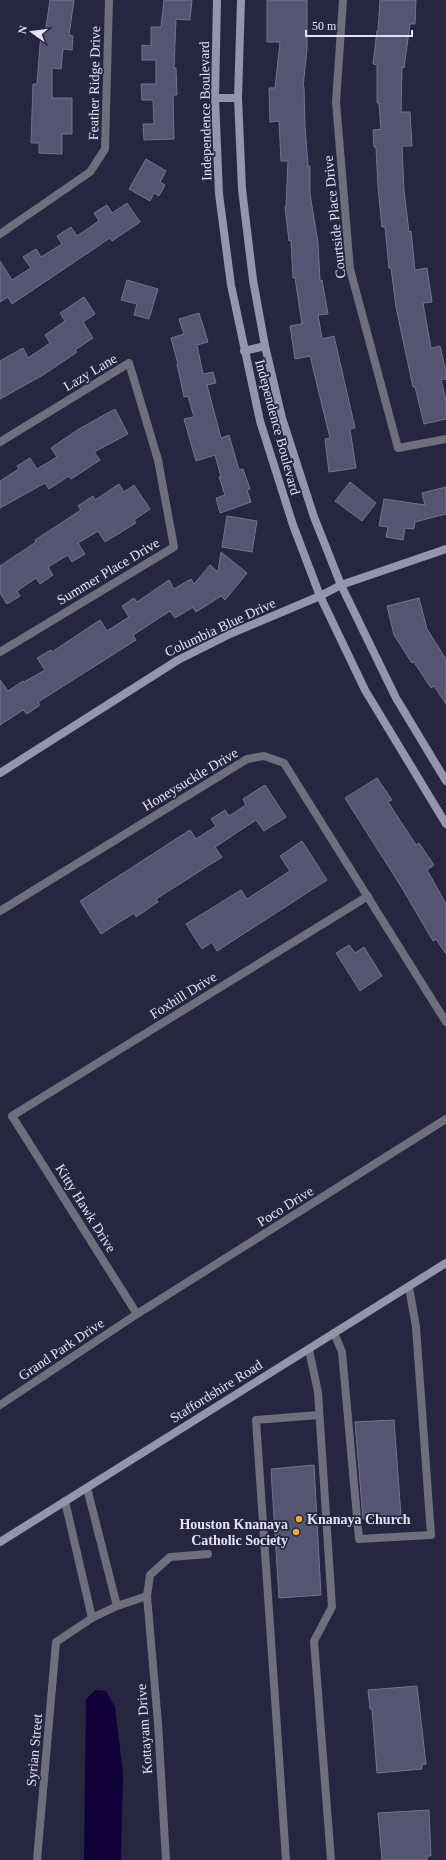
<svg xmlns="http://www.w3.org/2000/svg" width="446" height="1860" viewBox="0 0 446 1860" font-family="Georgia,serif">
<rect width="100%" height="100%" fill="#272640"/>
<path fill="#110139" d="M95 1690 106 1691 115 1707 123 1773 121 1860H84L86 1699Z"/>
<path fill="#555472" stroke="#737292" d="M50 0H74L69 35 73 36 72 50 63 49 61 69 52 68V98H72V134H62V154L39 153V143H31L33 84H37L41 33 45 34Z
M164 0H192L190 20 176 19 174 68H176L177 95H173L174 139 144 140 143 124H154L153 100H142L141 84H156V60H142V45L151 46V27H161Z
M267 0H307V49L303 87H304L305 126 308 166H310V194L318 243 320 281 322 280 328 314 318 315 322 339 334 336 355 428 350 429 356 468 329 472 325 439 330 438 310 356 295 359 290 326 302 324 295 278H293L291 240 289 241 285 207H286L288 161H281L279 121 270 122 269 88H275L280 42H267Z
M380 0H416L415 24H410L404 68 402 67 401 112H410L412 146H402L404 191 409 232 411 231 415 270 427 268 432 302 423 303 431 348 440 346 446 372V379L441 380 446 400V419L424 424 415 387H413L396 307 391 268H389L385 227H382L378 187 376 147H374L373 130 381 129 379 103H377V65L373 64 377 31H378Z
M146 159 166 171 160 182 165 185 159 196 154 193 150 201 129 189Z
M127 203 140 222 112 241 110 238 12 304 8 297 0 302V261L12 280 31 268 23 257 36 249 41 257 62 244 57 236 71 227 77 236 99 221 94 213 107 205 112 213Z
M127 280 158 289 149 319 134 315 137 304 121 300Z
M84 297 95 314 83 322 93 338 75 350 77 352 43 375 0 399V361L23 348 28 358 50 343 45 335 65 321 60 313Z
M199 313 208 342 197 345 203 374 213 372 216 383 207 385 221 438 229 435 239 470 243 469 250 489 247 490 251 502 220 513 216 498 225 495 219 477H221L215 455 196 461 184 419 194 417 188 396 184 397 177 364H178L171 338 184 334 179 319Z
M115 409 128 434 94 452 100 460 71 479 69 476 49 489 45 483 0 508V481L19 469 17 466 30 458 37 469 57 457 51 448 79 429Z
M350 482 376 503 362 521 335 501Z
M119 484 124 492 134 485 150 509 134 520 136 523 105 542 98 531 78 543 85 554 72 562 68 555 48 567 53 575 40 584 36 578 17 591 20 596 7 604 0 593V566L36 542 35 540 81 510 78 506 93 496 95 500Z
M446 487V514L415 522 414 529 405 528 403 540 386 537 388 527 379 526 384 499 425 505 422 493Z
M227 516 257 521 252 552 222 547Z
M221 552 247 573 225 600 221 596 196 612 193 607 175 618 170 611 133 635 136 640 38 702 40 705 27 714 23 710 0 725V680L8 691 23 681 24 682 45 670 37 658 51 650 52 652 100 620 107 631 129 617 122 606 134 598 137 602 169 580 174 589 191 579 194 584 210 565 218 572Z
M419 598 427 629 446 659V704L434 686 431 688 414 662 412 663 394 635 387 606Z
M377 778 392 800 388 802 416 845 419 843 434 865 427 870 446 904V954L436 939 433 941 402 888 345 798Z
M265 785 286 817 264 831 256 820 215 847 222 857 156 899 158 902 136 917 134 913 101 934 80 901 190 830 196 839 216 826 211 819 225 810 229 816 246 805 243 799Z
M302 841 327 880 217 951 212 942 202 949 186 924 241 890 247 899 290 871 280 856Z
M349 945 355 953 364 947 382 976 360 991 336 953Z
M394 1420 401 1516 363 1519 355 1422Z
M314 1465 321 1595 279 1598 271 1469Z
M417 1686 426 1764 422 1765V1769L377 1773 372 1709H370L368 1690Z
M429 1810 431 1856H427V1860H382L378 1813Z"/>
<g fill="none" stroke-linecap="round" stroke-linejoin="round">
<path stroke="#6e6e7c" stroke-width="8" d="M334 1333 342 1352 359 1539 431 1535 416 1327 409 1287
M309 1350 318 1392 332 1607 314 1641 331 1860
M147 1596 150 1575 170 1557 208 1554
M286 1860 256 1420 319 1415"/>
<path stroke="#6e6e7c" stroke-width="8" d="M343 0 336 102 350 269 398 448 446 439
M0 234 90 172 105 149 109 0
M0 442 129 363 158 460 174 547 0 652
M0 911 247 759 264 756 284 763 446 1022
M137 1314 12 1116 368 896
M0 1405 137 1314 446 1119
M87 1488 117 1606
M65 1501 92 1618
M37 1860 56 1642 92 1618 117 1606 147 1596 158 1723 166 1860"/>
<path stroke="#9495ab" stroke-width="8" d="M217 0 215 98 219 194 231 285 260 421 293 525 320 596 365 690 446 824
M241 0 238 98 242 189 253 280 265 346 282 418 314 517 341 585 396 698 446 781
M215 98H238
M244 351 265 346
M0 773 178 660 230 634 320 596 341 585 446 549
M0 1542 446 1263"/>
</g>
<g fill="#eca93b" stroke="#272640" stroke-width="1.5">
<circle cx="299" cy="1519" r="4"/>
<circle cx="296" cy="1532" r="4"/>
</g>
<g text-anchor="middle" stroke-width="3.5" stroke-linejoin="round" paint-order="stroke">
<g font-size="14" fill="#e3e3f5" stroke="#272640">
<text transform="translate(94 83) rotate(-89)" y="5">Feather Ridge Drive</text>
<text transform="translate(205 111) rotate(-91)" y="5">Independence Boulevard</text>
<text transform="translate(334 217) rotate(-96)" y="5">Courtside Place Drive</text>
<text transform="translate(90 372) rotate(-31)" y="5">Lazy Lane</text>
<text transform="translate(278 427) rotate(75)" y="5">Independence Boulevard</text>
<text transform="translate(108 571) rotate(-31)" y="5">Summer Place Drive</text>
<text transform="translate(220 627) rotate(-25)" y="5">Columbia Blue Drive</text>
<text transform="translate(190 779) rotate(-31)" y="5">Honeysuckle Drive</text>
<text transform="translate(183 995) rotate(-32)" y="5">Foxhill Drive</text>
<text transform="translate(285 1206) rotate(-32)" y="5">Poco Drive</text>
<text transform="translate(86 1208) rotate(58)" y="5">Kitty Hawk Drive</text>
<text transform="translate(61 1349) rotate(-34)" y="5">Grand Park Drive</text>
<text transform="translate(216 1391) rotate(-32)" y="5">Staffordshire Road</text>
<text transform="translate(144 1729) rotate(-94)" y="5">Kottayam Drive</text>
<text transform="translate(34 1750) rotate(-85)" y="5">Syrian Street</text>
</g>
<g font-size="14" font-weight="bold" fill="#e3e3f5" stroke="#272640" text-anchor="start">
<text x="307" y="1524">Knanaya Church</text>
<text x="288" y="1529" text-anchor="end">Houston Knanaya<tspan x="288" dy="16">Catholic Society</tspan></text>
</g>
</g>
<g transform="translate(32 32) rotate(284)" stroke="#272640" stroke-width="3" paint-order="stroke">
<path d="M0-3L7 15L0 10L-7 15Z" fill="#e3e3f5"/>
<text y="-6" font-size="11" font-weight="bold" text-anchor="middle" fill="#e3e3f5">N</text>
</g>
<path d="M306 30v6h106v-6" fill="none" stroke="#e3e3f5" stroke-width="2"/>
<text x="312" y="30" font-size="12" fill="#e3e3f5" stroke="#272640" stroke-width="3" paint-order="stroke">50 m</text>
</svg>
